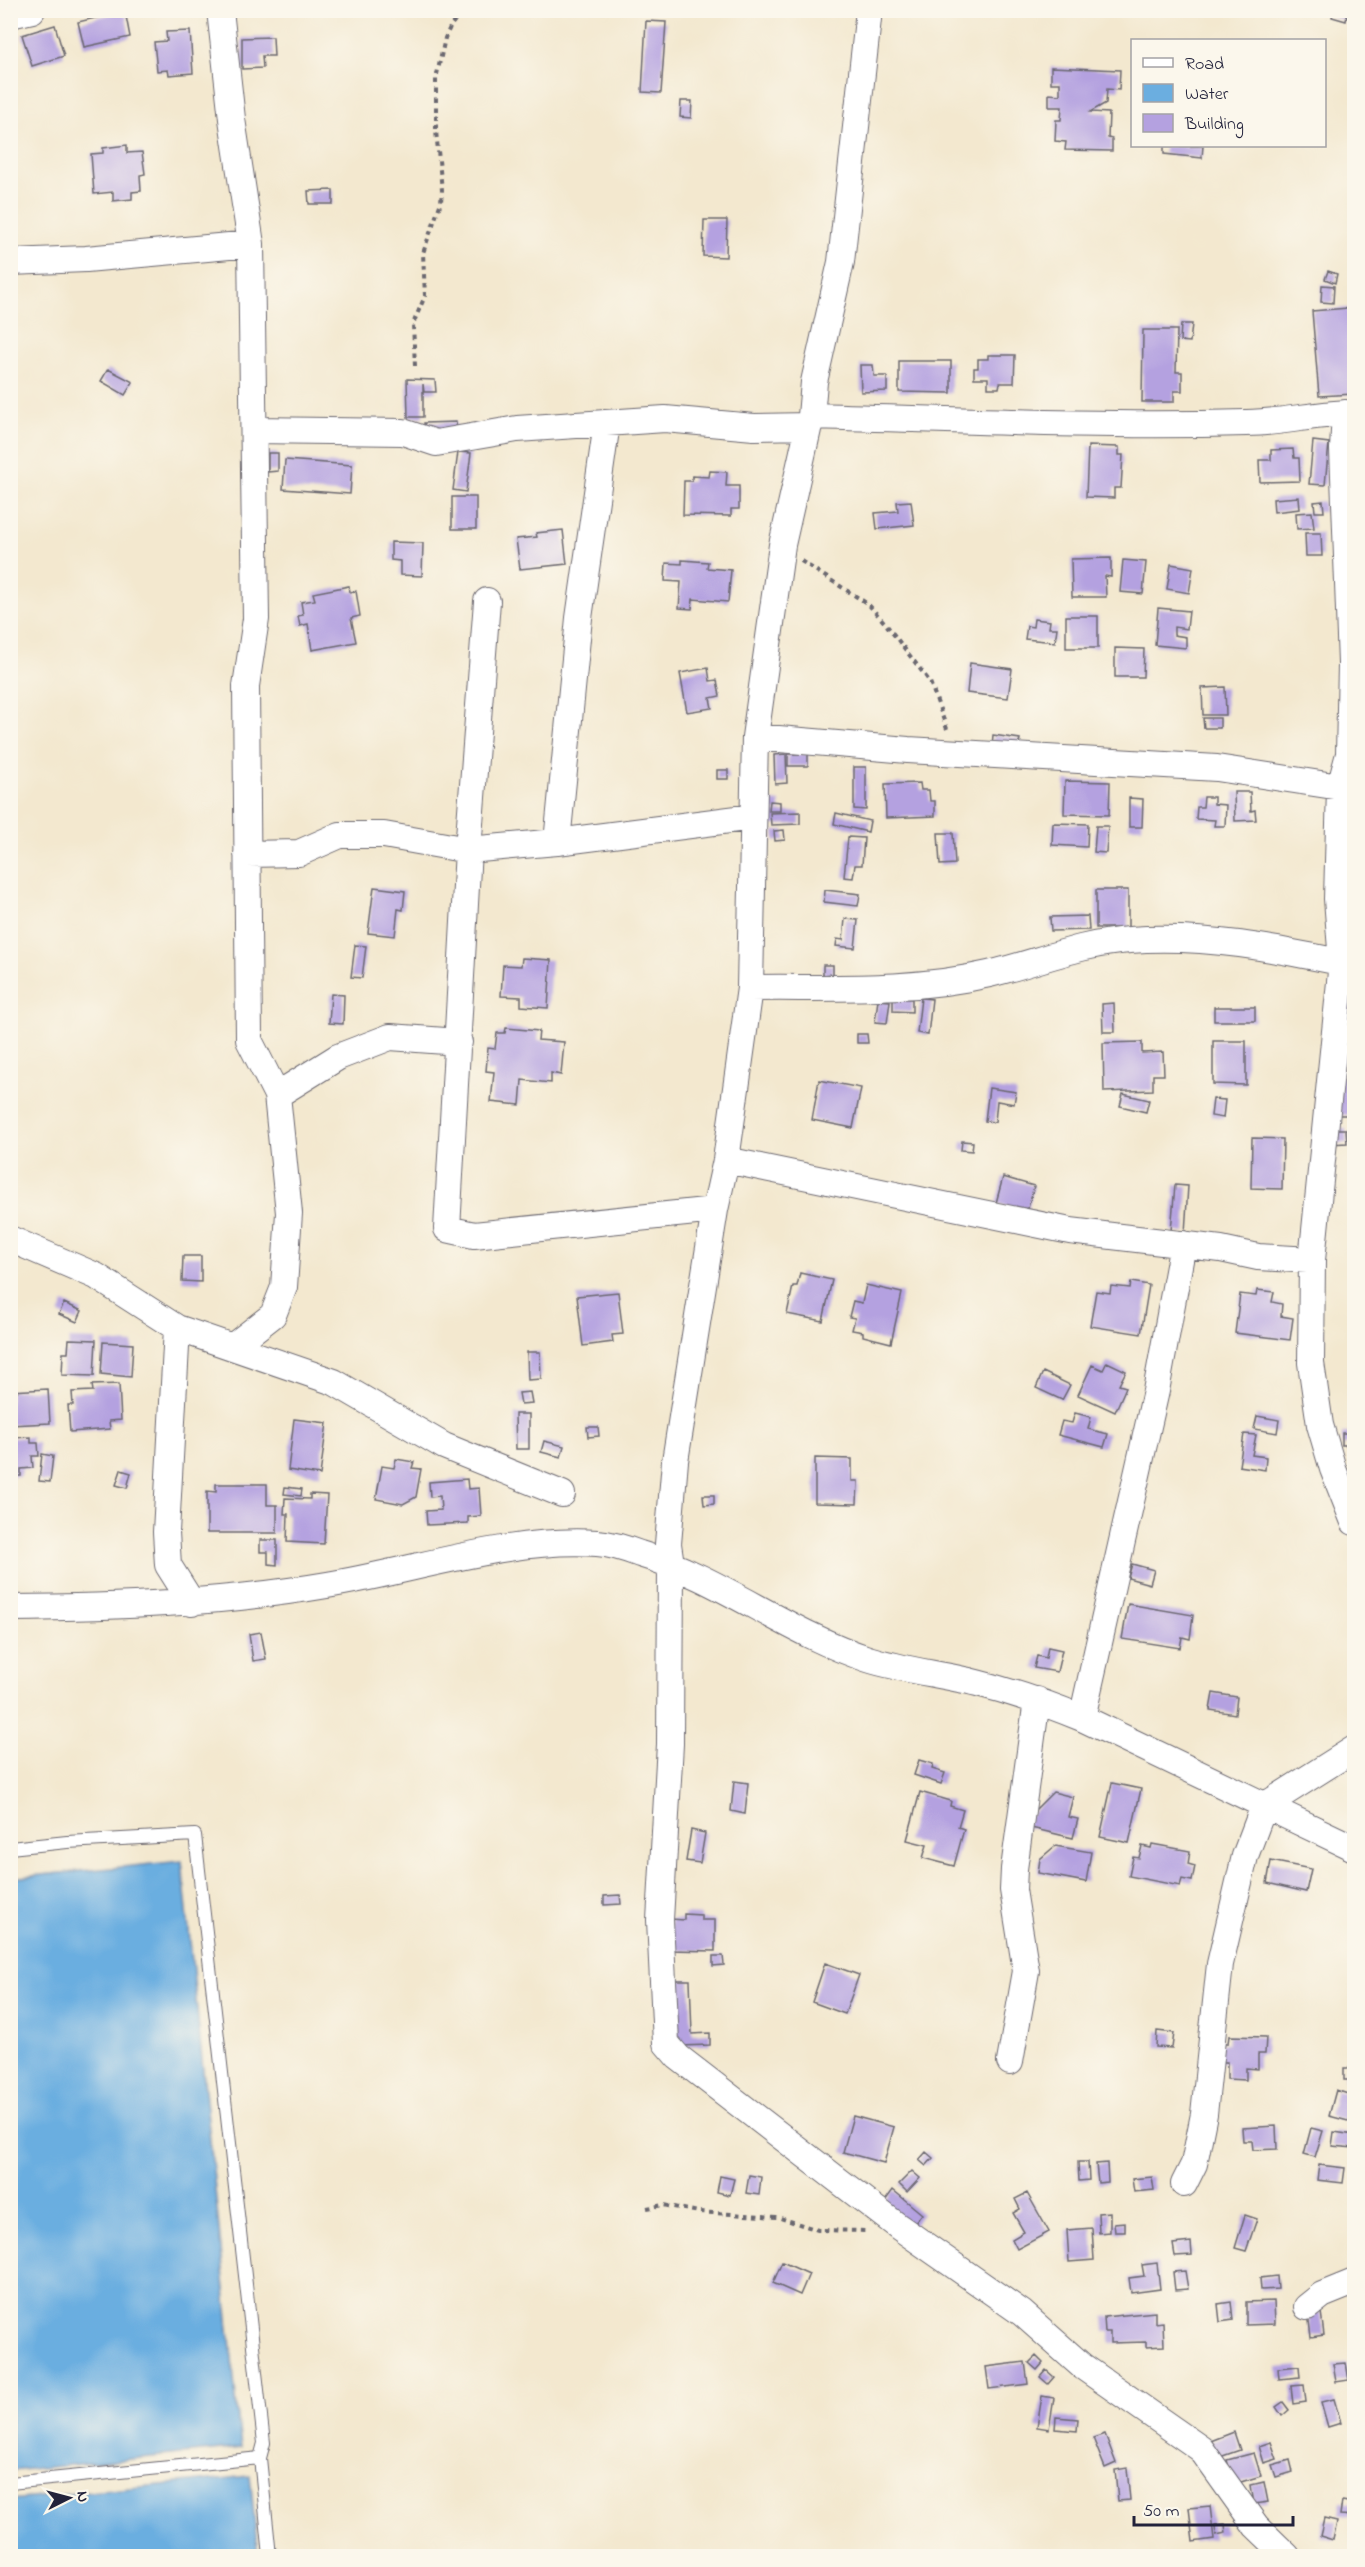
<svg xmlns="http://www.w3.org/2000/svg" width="1365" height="2567" viewBox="0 0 1365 2567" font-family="'Indie Flower',sans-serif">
<rect width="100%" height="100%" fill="#fbf7ec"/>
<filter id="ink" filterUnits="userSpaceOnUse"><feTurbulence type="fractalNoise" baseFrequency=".0167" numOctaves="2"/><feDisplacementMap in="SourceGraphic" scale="12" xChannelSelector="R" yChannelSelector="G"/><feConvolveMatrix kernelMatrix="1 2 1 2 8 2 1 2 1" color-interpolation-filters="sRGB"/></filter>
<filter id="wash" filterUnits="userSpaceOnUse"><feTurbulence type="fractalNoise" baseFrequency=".008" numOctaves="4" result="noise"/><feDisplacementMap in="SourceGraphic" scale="24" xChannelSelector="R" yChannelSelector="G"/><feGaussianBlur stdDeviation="1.35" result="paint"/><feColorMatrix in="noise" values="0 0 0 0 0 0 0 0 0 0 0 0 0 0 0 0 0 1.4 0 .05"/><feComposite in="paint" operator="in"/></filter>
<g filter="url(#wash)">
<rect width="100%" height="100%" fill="#f3e8cf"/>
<path fill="#6baee0" stroke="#46688e" stroke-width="1.5" d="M182 1861 241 2448 11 2471V1878Z
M250 2476 258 2556H11V2500Z"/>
<g id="blocks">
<path fill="#b4a1e0" d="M1333 10H1348L1346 21 1332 17Z
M125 11 130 37 84 47 78 22Z
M646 21 666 22 661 93 642 92Z
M55 25 64 56 32 66 22 35Z
M190 31 193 73 169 75 168 70 157 71 154 42 167 41 166 32Z
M273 37 274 56H262L263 68 242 69V38Z
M1051 67 1120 70 1119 90 1107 89 1106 103 1090 112 1109 113 1108 138 1112 139V151L1065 150 1066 142 1055 141 1056 120H1061L1062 107H1049V94L1060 95V83H1051Z
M681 101H692L691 118 680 117Z
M127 145V153L142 152 145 174 140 175 141 191 132 192V199L113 201V192L94 194 91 154 103 153V148Z
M1164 146H1203L1202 158 1164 154Z
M333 190V204H309L308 191Z
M704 220H727L726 257 703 256Z
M1328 271 1337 274 1335 283 1325 279Z
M1322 285 1334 286 1333 303 1321 302Z
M1348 308 1350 329H1354V345H1352L1354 394 1319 396 1312 311Z
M1181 324H1192L1190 342 1180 341Z
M1143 330H1177L1176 372H1182V391H1174V402H1142Z
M988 355H1015L1014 383H1000L999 388H988V378H974V368H978V359H988Z
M899 361H951V393L899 392Z
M860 365H873L874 376H887V391L861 392Z
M108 369 133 382 125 395 101 381Z
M407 379 435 380 436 392H424L423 384V417H408Z
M456 422 457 435H425L424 423Z
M1313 441 1329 443 1325 485 1309 484Z
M1088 446 1119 447V455H1123L1121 488H1114V498L1086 497Z
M1293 449 1294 458H1299L1300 481 1260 482 1259 460H1271V450Z
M458 452 471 453 466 492 453 490Z
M268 453H278V471L268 472Z
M285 460 352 465 350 494 283 489Z
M710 471 727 472 726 486H739V509H731V516L683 515 684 481H692V476L709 477Z
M452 497H476V529H452Z
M1299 497 1300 509 1274 512 1273 499Z
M911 501 914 525 877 529 875 513 898 511 897 502Z
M1323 501 1324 512H1315L1314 502Z
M1312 512 1314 528 1297 529 1296 513Z
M563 530 567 564 520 569 516 539 537 537 536 533Z
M1305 533H1321L1322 556H1306Z
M391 542 423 543 422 576 400 575V561L391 560Z
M1111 558V577L1105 576 1106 597H1072L1071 559Z
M682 560 708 562 707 568 731 570 728 602 693 599 692 609 679 608 681 582 665 581 666 563 682 564Z
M1123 560 1146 562 1143 594 1120 592Z
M1171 564 1193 568 1189 593 1167 589Z
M349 586 350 592 356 591 360 616 351 618 356 642 312 650 308 624 300 626 298 616 303 615 301 602 315 600 313 593Z
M1158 608 1189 611 1187 629 1174 627V635L1186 637V648L1155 645Z
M1066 616H1098V648H1066Z
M1034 619 1050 621 1049 628H1057L1055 642 1025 639 1027 626 1033 627Z
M1115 648 1144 649 1143 677H1115Z
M970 663 1012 669 1008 698 967 693Z
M708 668 710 681 717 680 720 696 710 698 712 708 687 712 680 673Z
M1225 687 1226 715H1203L1202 688Z
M1203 718H1220V728H1204Z
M993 735 1020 739 1018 750 992 746Z
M786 754 787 783 775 784 774 755Z
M788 754H808V766H788Z
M854 767H866V810L854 809Z
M717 770H728V779H717Z
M1065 781 1110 782 1109 815 1064 814Z
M920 783 921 790H929L930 801H935V816L886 818 885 784Z
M1234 792H1250L1251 811 1255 810 1256 820 1235 821Z
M1204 797H1214V804L1226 805 1225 826H1214L1215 820 1196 819 1197 807H1203Z
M1129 798 1143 799 1142 827H1129Z
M770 801 780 802V811H769Z
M800 812V824L771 825 770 813Z
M836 813 870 821 868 832 834 824Z
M1053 823 1088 824 1087 847 1052 845Z
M1096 826H1108L1106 853 1094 852Z
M1345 826 1354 827V878L1343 877Z
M784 830 785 840 775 841 774 831Z
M938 833H953L955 864 940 865Z
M848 837 864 838 862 865H855L853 878 844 877Z
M374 887 405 891 403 910 398 909 395 936 368 933Z
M825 890 860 894 858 906 824 902Z
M1096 890H1128V928H1096Z
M1088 916 1089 930 1051 931 1050 917Z
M845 919 858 920 855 948 836 946 837 939 843 940Z
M355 945 366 946 362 978 351 977Z
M522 958 551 960 548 1008 521 1006V997L501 996 503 965 521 966Z
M823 965H833V974L823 975Z
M331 994 344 995 343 1024 329 1023Z
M1342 994 1354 995V1049L1339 1048Z
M893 998 912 999V1012L893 1011Z
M921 998 932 999 928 1035 917 1033Z
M878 1000 890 1001 887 1023 875 1022Z
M1114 1003 1115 1032H1103L1102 1004Z
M1214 1007H1255V1021H1214Z
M506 1028 539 1031 538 1040 564 1042 561 1075 551 1073V1083L522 1080 520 1105 491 1102 494 1072 486 1071 488 1048 495 1049 497 1033H505Z
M857 1034H867L868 1043H857Z
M1213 1041H1246V1085L1213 1084Z
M1142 1042V1053L1163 1052 1164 1075H1153V1090L1104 1092 1103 1043Z
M1333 1077H1352L1354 1115H1333Z
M819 1080 861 1088 853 1128 812 1120Z
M989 1088 1016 1092 1014 1104 997 1101 995 1122 985 1121Z
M1123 1094 1149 1100 1146 1112 1120 1106Z
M1213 1099 1225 1100 1223 1118 1211 1116Z
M1328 1129H1346L1347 1143 1329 1144Z
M1252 1138 1283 1139 1282 1189 1251 1188Z
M962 1141 973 1142 972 1151 961 1150Z
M1003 1177 1034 1186 1027 1212 996 1203Z
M1175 1185 1188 1186 1185 1233 1171 1231Z
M183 1256H201V1282L182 1281Z
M800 1273 832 1280 823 1321 787 1314 793 1286H797Z
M1131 1282 1149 1285 1141 1334 1090 1326 1096 1291 1110 1293 1111 1286 1130 1288Z
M866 1285 902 1293 891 1343 863 1336V1332L852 1330 855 1318 849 1317 853 1301 862 1303Z
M1257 1290 1274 1292 1272 1302 1282 1304 1281 1316 1293 1318 1290 1340 1235 1333 1240 1294 1256 1296Z
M618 1292 623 1334 612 1335 613 1342 583 1346 577 1296Z
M64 1303 82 1311 77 1322 59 1314Z
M69 1339 96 1340 94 1376 62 1375 63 1353H68Z
M103 1342 133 1344 131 1377 101 1374Z
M527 1352H540L541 1379 528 1380Z
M1107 1362 1126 1371 1119 1385 1126 1387 1115 1412 1078 1395 1092 1365 1103 1370Z
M1043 1372 1070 1385 1062 1400 1036 1388Z
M119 1384 121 1420 109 1421 110 1429 70 1432 68 1405H73L72 1392 93 1391 92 1385Z
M48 1389 50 1423 10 1425V1391Z
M530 1392 532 1403 521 1404 519 1393Z
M1075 1413 1091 1417 1088 1429 1108 1434 1104 1447 1058 1435 1062 1421 1072 1423Z
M515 1414H529V1449H516Z
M1257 1416 1279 1420 1277 1433 1254 1429Z
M294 1419 327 1423 320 1475 288 1470Z
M1350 1421H1354V1445H1342V1433H1350Z
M587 1427H598L599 1436 588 1437Z
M1244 1434 1256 1435 1252 1455 1266 1457 1265 1470 1239 1466Z
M31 1437V1443H38L39 1456H32L33 1468 21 1469V1476H10V1438Z
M544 1441 564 1446 561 1457 541 1452Z
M42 1454 53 1456 50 1482 39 1481Z
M815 1458 852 1459V1481H858L857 1504 815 1503Z
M396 1459 414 1462 412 1468 421 1469 416 1497 403 1504 376 1499 382 1466 394 1468Z
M121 1470 131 1473 127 1488 116 1485Z
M467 1479 468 1489 479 1488 481 1516 468 1517V1523L427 1525 426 1511 441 1510 440 1496 430 1497 429 1482Z
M216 1484H267V1505H277V1533H207V1491L216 1492Z
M285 1487 302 1489 301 1496 284 1494Z
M310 1494 327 1495 324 1544 287 1542 288 1514H284L285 1498 310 1499Z
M703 1495H714V1504L704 1505Z
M260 1540H277V1565L268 1564V1552H260Z
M1132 1564 1154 1570 1150 1584 1128 1578Z
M1128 1604 1193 1615 1190 1639 1182 1637 1180 1648 1122 1639Z
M261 1632 266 1659 253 1661 249 1634Z
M1048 1647 1062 1650 1057 1672 1034 1668 1037 1656 1046 1658Z
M1213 1693 1237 1697 1235 1714 1210 1710Z
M919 1760 933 1764 932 1769 945 1773 941 1784 914 1775Z
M734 1781 748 1783 745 1814 731 1811Z
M1112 1783 1141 1789 1129 1843 1100 1837Z
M920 1792 951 1801 950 1806 963 1810 958 1827 964 1829 954 1866 923 1858 927 1845 907 1840Z
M1053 1792 1073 1797 1068 1817 1078 1819 1073 1838 1027 1827 1030 1815Z
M691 1830 705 1833 700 1863 686 1861Z
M1152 1844 1190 1851 1188 1864 1195 1866 1192 1881 1182 1879 1180 1886 1129 1876 1133 1857 1139 1858 1142 1846 1151 1848Z
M1055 1846 1091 1852 1086 1882 1038 1873 1040 1859Z
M1271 1861 1311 1869 1306 1892 1267 1883Z
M620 1895 621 1904 604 1905V1896Z
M684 1914 701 1915V1920H715V1951L670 1950 671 1919 684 1920Z
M713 1956H723L724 1965 713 1966Z
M825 1963 859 1975 845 2014 812 2002Z
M676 1980H690L692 2034 710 2033V2045L678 2046Z
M1157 2031 1174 2033 1172 2048 1156 2047Z
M1229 2036 1266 2037 1265 2054H1258V2069L1246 2068V2080L1227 2079V2062H1220L1221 2043H1228Z
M1344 2068H1354V2080H1344Z
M1336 2090 1354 2096 1352 2122 1329 2116Z
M853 2116 894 2127 884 2163 843 2152Z
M1276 2126 1277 2149 1253 2150 1252 2141H1243L1242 2128Z
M1311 2128 1323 2131 1315 2157 1304 2154Z
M1334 2132 1354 2135V2148L1332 2146Z
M926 2152 933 2158 926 2166 919 2160Z
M1078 2162H1088L1089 2180 1079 2181Z
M1107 2163 1108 2182 1098 2183 1096 2164Z
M1319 2165 1345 2168 1343 2183 1317 2180Z
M912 2171 920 2178 907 2192 899 2184Z
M749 2175 761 2177 759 2195 746 2193Z
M720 2176 734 2179 730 2195 717 2192Z
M1152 2177 1154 2190 1134 2192 1132 2179Z
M893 2190 922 2214 911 2228 882 2205Z
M1027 2193 1049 2232 1017 2249 1012 2239 1024 2232 1013 2213 1020 2209 1015 2199Z
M1110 2212V2232L1099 2233 1098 2213Z
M1245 2215 1257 2219 1246 2251 1235 2248Z
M1125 2222V2232H1115L1114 2223Z
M1092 2228 1094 2260 1069 2262 1067 2230Z
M1191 2242 1192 2255 1175 2256 1173 2244Z
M782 2262 809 2274 800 2295 773 2283Z
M1157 2263 1160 2289 1131 2293 1129 2278 1144 2276 1142 2265Z
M1185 2271 1188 2289 1175 2290 1173 2272Z
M1277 2276 1278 2289 1261 2290 1260 2278Z
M1274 2301 1275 2324 1246 2325V2302Z
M1231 2302 1233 2320 1220 2322 1218 2304Z
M1155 2312V2323L1163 2322 1164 2346 1146 2347V2342L1110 2343V2332H1105L1104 2317Z
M1321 2312 1324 2335 1311 2337 1308 2313Z
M1036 2356 1043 2363 1037 2370 1029 2363Z
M1025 2362 1028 2384 989 2389 986 2367Z
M1346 2363 1349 2380 1336 2382 1333 2364Z
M1299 2366 1300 2377 1279 2379 1278 2368Z
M1046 2370 1054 2377 1048 2384 1040 2377Z
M1304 2385 1306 2402 1293 2404 1291 2386Z
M1042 2396 1054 2398 1049 2429 1037 2427Z
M1334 2399 1341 2423 1328 2427 1321 2402Z
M1283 2402 1289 2410 1282 2416 1276 2407Z
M1056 2417 1078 2419 1077 2431 1055 2429Z
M1234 2432 1240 2450 1214 2459 1208 2442Z
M1105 2434 1116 2463 1105 2468 1093 2438Z
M1271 2442 1277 2459 1264 2463 1259 2446Z
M1254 2453 1261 2476 1234 2484 1227 2460Z
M1290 2460 1293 2472 1276 2477 1272 2465Z
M1127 2468 1130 2500 1118 2501 1115 2470Z
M1264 2482 1268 2502 1254 2504 1251 2485Z
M1342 2501 1354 2503V2516L1340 2515Z
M1210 2506 1214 2539 1193 2542 1189 2508Z
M1324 2519 1337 2522 1333 2540 1320 2536Z
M1225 2524 1226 2533 1216 2535 1215 2525Z"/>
</g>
</g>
<g filter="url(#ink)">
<use href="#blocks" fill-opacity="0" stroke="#6b676f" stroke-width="1.5"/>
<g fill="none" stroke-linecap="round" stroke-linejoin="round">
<g stroke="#6b676f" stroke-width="14">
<path id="service" d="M10 1848 67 1842 195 1835 264 2443 260 2458 270 2556
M10 2483 260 2458"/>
</g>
<g stroke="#6b676f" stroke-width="28">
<path id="minor" d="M220 10 232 119 251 244 256 619 246 686 249 1040 277 1095 289 1213 284 1287 273 1315 232 1347
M869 10 841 262 814 382 811 416 782 545 755 737 750 988 726 1160 715 1210 675 1461 668 1544 671 1564 670 1744 660 1920 666 2043 678 2057 899 2227 1022 2313 1082 2366 1201 2449 1256 2526 1287 2556
M10 15 32 10
M10 262 86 259 251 244
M1345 413 1343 449 1351 664 1349 754 1340 787 1337 899 1342 962 1312 1260 1311 1363 1320 1425 1333 1469 1354 1522
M811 416C956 420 1101 427 1246 423 1282 423 1318 413 1354 413
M254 430 403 432 436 443 517 429 665 419 754 427 809 426
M487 601 468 850 447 1229 474 1235 715 1210
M755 737 908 750 1217 768 1340 787
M557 842 579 618 607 423
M247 854 299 853 340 835H384L468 850 557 842 753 817
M750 988C829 987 911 992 989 974 1036 963 1081 943 1130 940 1206 934 1281 950 1354 965
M277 1095 338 1057 390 1037 459 1042
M726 1160 1070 1231 1221 1249 1258 1257 1312 1260
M10 1239 96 1276 177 1328 334 1382 444 1446 562 1494
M177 1328 166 1532 168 1565 192 1603
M10 1608C117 1607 222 1603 327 1585 413 1571 510 1537 597 1543 611 1544 627 1549 640 1554 721 1578 787 1633 868 1659 903 1670 941 1674 977 1683 1013 1692 1048 1704 1082 1718L1354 1848
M1082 1718 1156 1391 1183 1244
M1010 2062 1026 1971 1013 1890 1014 1869 1037 1700
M1184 2184 1194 2164 1204 2114 1220 1964 1245 1856 1264 1806 1354 1749
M1307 2307 1322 2295 1354 2282"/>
</g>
<path stroke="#6b676f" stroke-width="4" stroke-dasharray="4.5 4.5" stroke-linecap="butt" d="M415 366 413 324 425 296 423 253 441 202 442 190 436 131V79L445 38 451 25 464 10
M801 561 868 604 885 623 930 682 947 729
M647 2208 663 2205 699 2212 777 2217 818 2230 868 2231"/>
<use href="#service" stroke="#fff" stroke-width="12"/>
<use href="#minor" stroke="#fff" stroke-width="26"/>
</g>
</g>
<rect width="1365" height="2567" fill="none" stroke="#fbf7ec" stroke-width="36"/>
<rect x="1131" y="39" width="195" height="108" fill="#fbf7ec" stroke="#a4a2a5" stroke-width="1.5"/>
<rect x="1143" y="58" width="30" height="9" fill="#ffffff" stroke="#a4a2a5" stroke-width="1.5"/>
<text x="1185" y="69" font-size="18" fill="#22223b">Road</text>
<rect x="1143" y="84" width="30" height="18" fill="#6baee0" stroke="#a4a2a5" stroke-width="1.5"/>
<text x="1185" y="99" font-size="18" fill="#22223b">Water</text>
<rect x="1143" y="114" width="30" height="18" fill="#b4a1e0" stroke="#a4a2a5" stroke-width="1.5"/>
<text x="1185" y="129" font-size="18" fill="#22223b">Building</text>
<g transform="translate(69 2498) rotate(84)" stroke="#fbf7ec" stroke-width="4.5" paint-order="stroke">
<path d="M0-4.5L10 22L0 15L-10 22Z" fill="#22223b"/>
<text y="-9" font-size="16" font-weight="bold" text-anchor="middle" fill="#22223b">N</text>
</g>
<path d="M1134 2516v9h159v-9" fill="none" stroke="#22223b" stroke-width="3"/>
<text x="1143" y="2516" font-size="18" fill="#22223b" stroke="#fbf7ec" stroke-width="4.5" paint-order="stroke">50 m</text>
</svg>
